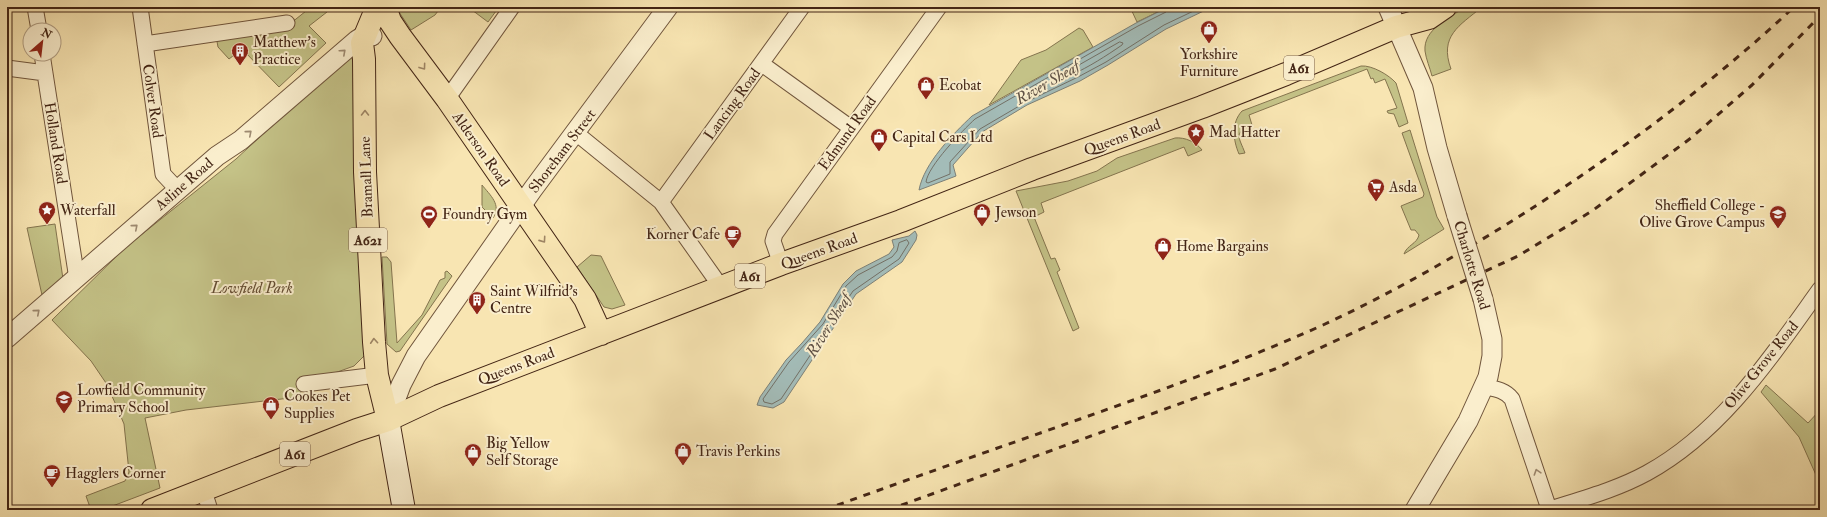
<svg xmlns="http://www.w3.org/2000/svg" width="1827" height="517" viewBox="0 0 1827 517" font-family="'IM FELL Double Pica',serif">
<rect width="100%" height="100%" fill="#f8e5b2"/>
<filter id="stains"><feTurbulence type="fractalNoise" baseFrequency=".005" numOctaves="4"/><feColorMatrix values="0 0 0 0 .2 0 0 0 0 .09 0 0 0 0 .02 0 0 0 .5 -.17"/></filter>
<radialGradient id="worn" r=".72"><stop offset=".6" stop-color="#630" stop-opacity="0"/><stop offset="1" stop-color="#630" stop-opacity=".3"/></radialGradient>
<path fill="#c4c287" stroke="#84744e" d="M311 7H324L323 8 327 12 309 26 326 43 279 87 242 49 229 59 218 47 216 36 286 27Z
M397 7H441L435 15 411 30 399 12Z
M468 7H499L488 22Z
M1130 7H1168L1137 22Z
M1465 7H1482C1459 26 1439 36 1451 69L1432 76C1430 68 1426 59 1425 51 1423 29 1450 18 1465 7Z
M1079 28 1083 30 1093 47 989 105 1021 60 1046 50Z
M354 50 366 354 354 366 304 384 299 397 186 410 145 418 160 488 102 510H91L86 496 125 481 129 472 124 424 116 405 106 383 91 361 52 320 126 247 236 159Z
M1361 66C1372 65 1389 75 1396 83L1408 123 1399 127 1394 114 1388 113 1387 111 1397 108 1385 79 1375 83 1373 78 1371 79 1367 69 1249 115 1252 125C1233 133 1239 137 1245 153L1239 154C1233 140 1231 123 1242 111Z
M1410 130 1437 217 1444 229 1404 254C1407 245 1417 244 1419 235L1415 230H1411L1401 206 1423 197 1424 194 1402 133Z
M1175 138C1185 137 1196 142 1202 150L1188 156 1184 147 1041 203 1044 212 1034 217 1051 259 1055 258 1060 270 1057 272 1079 328 1073 331 1016 191 1068 181 1097 171 1117 158Z
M482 185C490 195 502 205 493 218L482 207Z
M55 224 63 279 42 295 27 228Z
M591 255 601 256 625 305 612 309 604 307 577 267Z
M382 257H387L391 262 397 343 422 315 440 280 445 278V272L447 271 452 276 400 351 396 352 387 344Z
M1766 385 1808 423 1820 410V484L1799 437 1761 392Z"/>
<path fill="#a3bcb8" stroke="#7d8077" d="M1168 7H1212L1166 29 1108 65 1080 81 1027 105 982 132 953 165 956 176 919 190C924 163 953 134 972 116L1136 23Z
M915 231 917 235 916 240 902 262 856 294 784 402 773 408 757 405 760 397 786 360 802 343 820 322 843 284 856 271 889 254 894 247 892 240 909 236Z"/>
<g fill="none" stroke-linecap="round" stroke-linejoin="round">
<path stroke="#737066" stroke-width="1" d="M1169 7 1166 12 1138 26 975 119C962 131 928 166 926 182L928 183 950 174V162L980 129 1026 102 1078 77 1106 62 1164 25 1202 7
M1120 42 1123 43 1122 45C1106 56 1089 67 1071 75L1069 74V71Z
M907 240 909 243 899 259 853 291 781 399 772 404 764 402 763 399 789 362 823 324 846 286 858 275 892 257 897 251 899 243Z"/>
<g stroke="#70553c" stroke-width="17">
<path id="minor" d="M35 7 39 30
M140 7 163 174 178 190
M145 44 287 23
M42 54 77 279
M762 64 851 128
M7 68 45 73
M447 99 512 7
M576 133 661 202 721 287
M661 202 802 7
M781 264 773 241 775 234 939 7
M304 384 377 375
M1485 387C1496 389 1505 390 1512 399L1549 509
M204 491 210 510
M1547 510C1581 499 1616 490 1647 473 1722 432 1771 357 1820 289"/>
</g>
<g stroke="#70553c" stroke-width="21">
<path id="tertiary" d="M1388 7 1423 88 1437 148 1457 216
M7 338 217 156 241 140 357 40 365 35 372 36
M388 420 401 385 416 356 533 189 668 7
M1415 510 1468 421 1488 377 1492 356V339L1483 299"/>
</g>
<g stroke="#432515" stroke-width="24">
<path id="secondary" d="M388 420 404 510"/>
</g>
<g stroke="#432515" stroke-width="24">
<path id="trunk" d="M377 7 362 43 364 59 365 172 374 342 377 375 388 420
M385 7 390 21 400 36 447 99 585 299 601 334
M152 510 357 430 388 420 439 396 781 264 901 221 1032 169 1202 107 1286 74 1396 27 1429 18 1445 7"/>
</g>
<use href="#minor" stroke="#faeecd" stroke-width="15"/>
<use href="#tertiary" stroke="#faeecd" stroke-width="19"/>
<use href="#secondary" stroke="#faeecd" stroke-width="22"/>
<use href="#trunk" stroke="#f8e5b2" stroke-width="22"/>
<path stroke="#432515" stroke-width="3" stroke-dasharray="7 7" stroke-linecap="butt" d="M824 510C909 479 995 449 1080 419 1162 390 1243 361 1323 325 1388 295 1451 259 1512 221 1612 158 1707 88 1794 7
M888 510 1275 369 1518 256 1592 211 1691 138 1752 85 1820 16"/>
<g stroke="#70553c" stroke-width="21" stroke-linecap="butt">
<path id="tertiary-bridge" d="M1457 216 1483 299"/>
</g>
<use href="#tertiary-bridge" stroke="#faeecd" stroke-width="19"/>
</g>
<defs><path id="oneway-chevron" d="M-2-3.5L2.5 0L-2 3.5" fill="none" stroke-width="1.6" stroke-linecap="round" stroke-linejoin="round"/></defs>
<g stroke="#9e8a71">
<use href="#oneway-chevron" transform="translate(343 52) rotate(-42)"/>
<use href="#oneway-chevron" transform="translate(249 133) rotate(-41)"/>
<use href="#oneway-chevron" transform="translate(135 227) rotate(-41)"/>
<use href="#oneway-chevron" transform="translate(37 312) rotate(-41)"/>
<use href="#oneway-chevron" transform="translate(1537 472) rotate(-108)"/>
</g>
<g stroke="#9e8564">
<use href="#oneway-chevron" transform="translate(423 67) rotate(54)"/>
<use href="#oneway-chevron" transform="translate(365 113) rotate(-90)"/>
<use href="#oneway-chevron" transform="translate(543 240) rotate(55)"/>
<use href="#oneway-chevron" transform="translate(374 341) rotate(-94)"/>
</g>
<defs>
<g id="shop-pin" transform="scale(0.9)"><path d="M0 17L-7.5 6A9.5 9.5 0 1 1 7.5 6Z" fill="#8f2418" stroke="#faeecd"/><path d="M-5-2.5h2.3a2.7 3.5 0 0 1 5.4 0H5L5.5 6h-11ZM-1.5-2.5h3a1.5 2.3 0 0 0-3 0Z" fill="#fff"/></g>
<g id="building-pin" transform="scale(0.9)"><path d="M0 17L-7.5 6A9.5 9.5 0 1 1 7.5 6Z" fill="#8f2418" stroke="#faeecd"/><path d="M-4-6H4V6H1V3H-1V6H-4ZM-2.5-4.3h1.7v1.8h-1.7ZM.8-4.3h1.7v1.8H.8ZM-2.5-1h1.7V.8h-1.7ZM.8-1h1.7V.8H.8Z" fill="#fff"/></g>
<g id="sight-pin" transform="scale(0.9)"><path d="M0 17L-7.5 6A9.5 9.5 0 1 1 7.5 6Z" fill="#8f2418" stroke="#faeecd"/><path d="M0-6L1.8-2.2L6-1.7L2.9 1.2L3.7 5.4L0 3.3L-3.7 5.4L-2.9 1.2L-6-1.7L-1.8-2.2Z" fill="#fff"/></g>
<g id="supermarket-pin" transform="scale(0.9)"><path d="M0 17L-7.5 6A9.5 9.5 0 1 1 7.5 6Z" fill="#8f2418" stroke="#faeecd"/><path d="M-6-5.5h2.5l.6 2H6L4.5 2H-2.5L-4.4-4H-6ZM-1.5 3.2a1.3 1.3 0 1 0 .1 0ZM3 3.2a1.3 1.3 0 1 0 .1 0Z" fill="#fff"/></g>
<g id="stadium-pin" transform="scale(0.9)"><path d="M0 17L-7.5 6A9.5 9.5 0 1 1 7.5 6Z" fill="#8f2418" stroke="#faeecd"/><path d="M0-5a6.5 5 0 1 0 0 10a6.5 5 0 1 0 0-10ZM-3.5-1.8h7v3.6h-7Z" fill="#fff"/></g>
<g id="university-pin" transform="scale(0.9)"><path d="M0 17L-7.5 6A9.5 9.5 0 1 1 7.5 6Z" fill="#8f2418" stroke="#faeecd"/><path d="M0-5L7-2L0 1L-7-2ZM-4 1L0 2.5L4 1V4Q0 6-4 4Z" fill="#fff"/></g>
<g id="cafe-pin" transform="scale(0.9)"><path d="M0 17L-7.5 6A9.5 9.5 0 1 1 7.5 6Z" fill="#8f2418" stroke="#faeecd"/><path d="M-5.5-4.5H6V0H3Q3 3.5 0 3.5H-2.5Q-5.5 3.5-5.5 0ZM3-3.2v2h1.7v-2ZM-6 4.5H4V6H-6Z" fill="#fff"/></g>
<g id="school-pin" transform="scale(0.9)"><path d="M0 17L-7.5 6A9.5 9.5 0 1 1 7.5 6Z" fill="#8f2418" stroke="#faeecd"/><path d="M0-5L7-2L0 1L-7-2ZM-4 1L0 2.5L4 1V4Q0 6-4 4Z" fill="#fff"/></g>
</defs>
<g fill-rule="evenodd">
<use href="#shop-pin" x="1209" y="29"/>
<use href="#building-pin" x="240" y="51"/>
<use href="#shop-pin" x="926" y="85"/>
<use href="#sight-pin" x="1196" y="132"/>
<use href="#shop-pin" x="879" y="137"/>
<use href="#supermarket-pin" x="1376" y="187"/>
<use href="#sight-pin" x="47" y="210"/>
<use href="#shop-pin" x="982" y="212"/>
<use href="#stadium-pin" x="429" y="214"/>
<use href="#university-pin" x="1778" y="214"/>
<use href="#cafe-pin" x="733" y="234"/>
<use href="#shop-pin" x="1163" y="246"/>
<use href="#building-pin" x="477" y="300"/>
<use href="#school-pin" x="64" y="399"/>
<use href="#shop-pin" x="271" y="405"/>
<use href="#shop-pin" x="683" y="451"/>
<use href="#shop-pin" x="473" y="452"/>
<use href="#cafe-pin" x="52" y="473"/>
</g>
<g text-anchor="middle" stroke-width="4" stroke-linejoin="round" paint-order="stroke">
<g fill="#faeecd" stroke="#7a614c" stroke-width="1">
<rect x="1284" y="56" width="30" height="24" rx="3"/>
<rect x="349" y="228" width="38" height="24" rx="3"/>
<rect x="735" y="264" width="30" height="24" rx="3"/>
<rect x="280" y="442" width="30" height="24" rx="3"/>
</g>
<g font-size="14" font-weight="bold" fill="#432515">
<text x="1299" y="73">A61</text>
<text x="368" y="245">A621</text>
<text x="750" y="281">A61</text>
<text x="295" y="459">A61</text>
</g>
<g font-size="15" fill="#432515" stroke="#faeecd" text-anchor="start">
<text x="253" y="47">Matthew's<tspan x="253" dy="17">Practice</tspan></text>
<text x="1209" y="59" text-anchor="middle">Yorkshire<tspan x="1209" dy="17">Furniture</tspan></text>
<text x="939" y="90">Ecobat</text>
<text x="1209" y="137">Mad Hatter</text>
<text x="892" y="142">Capital Cars Ltd</text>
<text x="1389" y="192">Asda</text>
<text x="1765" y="210" text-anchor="end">Sheffield College -<tspan x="1765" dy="17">Olive Grove Campus</tspan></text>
<text x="60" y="215">Waterfall</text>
<text x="995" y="217">Jewson</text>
<text x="442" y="219">Foundry Gym</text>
<text x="720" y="239" text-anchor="end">Korner Cafe</text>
<text x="1176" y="251">Home Bargains</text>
<text x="490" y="296">Saint Wilfrid's<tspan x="490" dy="17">Centre</tspan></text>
<text x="77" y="395">Lowfield Community<tspan x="77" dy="17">Primary School</tspan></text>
<text x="284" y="401">Cookes Pet<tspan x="284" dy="17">Supplies</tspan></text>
<text x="486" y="448">Big Yellow<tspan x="486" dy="17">Self Storage</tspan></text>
<text x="696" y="456">Travis Perkins</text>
<text x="65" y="478">Hagglers Corner</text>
</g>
<g font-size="15" fill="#432515" stroke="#faeecd">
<text transform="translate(153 101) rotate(82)" y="5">Colver Road</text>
<text transform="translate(732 104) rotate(-54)" y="5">Lancing Road</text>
<text transform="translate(847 133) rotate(-54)" y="5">Edmund Road</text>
<text transform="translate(1122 137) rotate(-20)" y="5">Queens Road</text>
<text transform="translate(56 143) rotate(81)" y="5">Holland Road</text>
<text transform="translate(481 149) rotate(55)" y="5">Alderson Road</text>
<text transform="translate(562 151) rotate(-53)" y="5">Shoreham Street</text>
<text transform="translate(366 177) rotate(-92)" y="5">Bramall Lane</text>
<text transform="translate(184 184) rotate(-41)" y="5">Asline Road</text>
<text transform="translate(819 251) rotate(-20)" y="5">Queens Road</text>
<text transform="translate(1472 265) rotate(73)" y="5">Charlotte Road</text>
<text transform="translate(1761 365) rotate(-51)" y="5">Olive Grove Road</text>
<text transform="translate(516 366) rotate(-21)" y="5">Queens Road</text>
</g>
<g font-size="15" font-style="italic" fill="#634c32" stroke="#faeecd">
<text x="252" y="293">Lowfield Park</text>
</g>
<g font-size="16" font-style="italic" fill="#605246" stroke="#faeecd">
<text transform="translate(1047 82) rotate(-30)" y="6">River Sheaf</text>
<text transform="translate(828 325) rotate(-58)" y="6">River Sheaf</text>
</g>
</g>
<rect width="1827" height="517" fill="none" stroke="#f8e5b2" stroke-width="24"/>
<rect x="8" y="8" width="1811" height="501" fill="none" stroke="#432515" stroke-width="2"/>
<rect x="12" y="12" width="1803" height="493" fill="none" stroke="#432515"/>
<g transform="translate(42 42) rotate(28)"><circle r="19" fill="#faeecd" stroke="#b19e83"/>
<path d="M0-3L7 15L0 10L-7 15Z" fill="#8f2418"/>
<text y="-6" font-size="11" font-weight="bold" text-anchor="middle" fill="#432515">N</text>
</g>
<rect width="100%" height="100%" filter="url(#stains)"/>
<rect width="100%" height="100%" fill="url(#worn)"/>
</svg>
